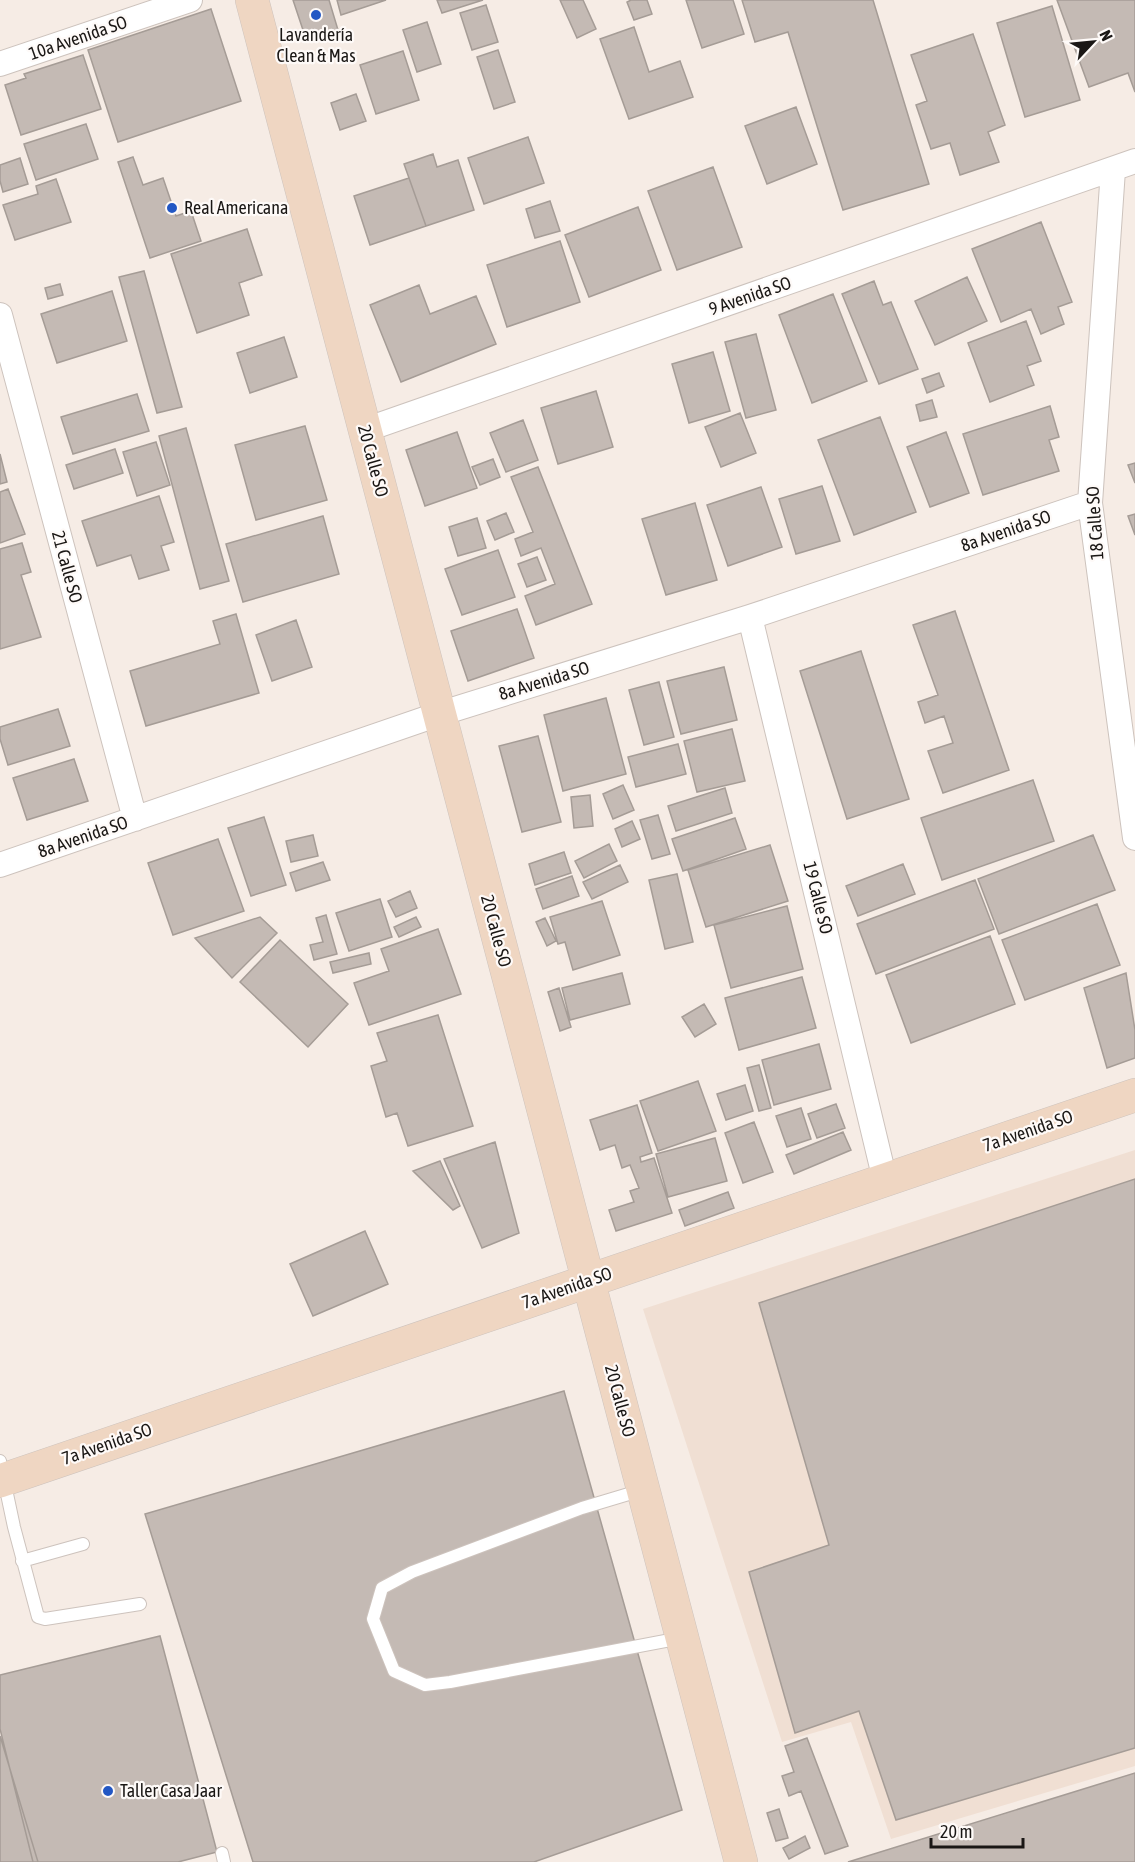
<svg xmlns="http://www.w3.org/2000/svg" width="1135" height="1862" viewBox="0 0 1135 1862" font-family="'Asap Condensed',sans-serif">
<rect width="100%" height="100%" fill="#f6ece5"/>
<path fill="#f0dfd3" d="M1135 1150V1766L891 1839 851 1722 782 1742 643 1309Z"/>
<path fill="#c4bab4" stroke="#a59c96" stroke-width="1.5" d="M293 0H329L338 30 306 39Z
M337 0H386L341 15Z
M437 0H483L442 13Z
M560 0H583L596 29 577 38Z
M631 0H647L652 14 634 20 627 2Z
M686 0H733L744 34 702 48Z
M742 0H873L929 184 843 210 788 32 755 42Z
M1057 0H1135V92L1128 73 1089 87Z
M486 5 498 42 472 50 460 13Z
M1052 6 1080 100 1025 117 997 23Z
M211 9 241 101 118 142 88 50Z
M427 22 441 64 417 72 403 30Z
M634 27 649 72 680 61 693 97 629 119 600 39Z
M973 34 1005 125 988 132 999 162 960 175 950 143 931 149 916 105 927 101 911 55Z
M498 50 515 102 494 109 477 57Z
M403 51 419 100 376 114 360 65Z
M83 55 101 109 21 135 5 85 26 78 24 74Z
M356 94 366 121 340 130 331 103Z
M796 107 817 164 767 184 745 126Z
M86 124 98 159 36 180 24 144Z
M528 137 544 183 484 204 468 158Z
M433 154 437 167 458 160 474 210 426 226 404 164Z
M133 157 143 185 163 178 176 216 191 211 201 241 150 258 118 162Z
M20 158 28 184 3 192 0 181V165Z
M713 167 742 247 677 270 648 191Z
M409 178 426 226 370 245 354 196Z
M56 179 71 222 15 240 3 205 38 194 36 186Z
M550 201 560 231 535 238 526 209Z
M638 207 661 270 589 297 565 235Z
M1041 222 1072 302 1058 307 1064 324 1041 334 1031 309 1001 322 972 249Z
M247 229 262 275 239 283 249 315 197 333 171 254Z
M560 241 580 302 507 327 487 265Z
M144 271 182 407 157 413 119 277Z
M967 277 987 321 935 345 915 301Z
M874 281 883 305 891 302 918 369 879 384 842 294Z
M60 284 63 295 48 299 45 288Z
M419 285 430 314 476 296 496 344 401 382 370 305Z
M112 291 127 341 57 363 41 314Z
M833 294 867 381 812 403 779 315Z
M1026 321 1041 361 1027 366 1034 385 990 402 968 343Z
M756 334 776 410 746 418 725 342Z
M284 337 297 377 250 393 237 353Z
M713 352 730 411 689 423 672 364Z
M939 373 944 386 927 393 922 379Z
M596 391 613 447 558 464 541 408Z
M137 394 149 431 73 454 61 417Z
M932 400 937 417 920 421 916 405Z
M1050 406 1059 437 1049 440 1059 471 983 495 963 434Z
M740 413 756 453 721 467 705 427Z
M880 417 916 512 854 535 818 440Z
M523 420 538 460 506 472 490 433Z
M305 426 327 500 256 520 235 445Z
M186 428 229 581 200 589 159 436Z
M457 432 477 488 425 506 406 450Z
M946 432 969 493 930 507 907 447Z
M156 442 170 485 137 496 123 452Z
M115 449 123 473 74 489 66 465Z
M0 454 7 482 0 484Z
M493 459 500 477 480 485 472 467Z
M1135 463V483L1128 465Z
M538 467 592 604 536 625 525 596 555 584 541 548 521 556 515 539 533 532 511 477Z
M822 486 840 541 796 554 779 499Z
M761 487 782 547 728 566 707 505Z
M8 489 25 534 0 543V492Z
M159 496 174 542 161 546 169 570 139 579 131 555 97 566 82 521Z
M695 503 717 580 666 595 642 519Z
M506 513 514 532 495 540 487 521Z
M1135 514V535L1128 516Z
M323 516 339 574 243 602 226 544Z
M477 518 486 548 458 556 449 527Z
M22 543 31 572 21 575 41 637 0 649V549Z
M498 550 515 597 462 615 445 569Z
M537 557 546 580 527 587 518 564Z
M517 609 534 658 468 681 451 631Z
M955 611 1009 770 943 793 928 751 953 743 944 716 925 723 918 702 938 695 913 625Z
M236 614 259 693 146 726 130 671 220 644 213 621Z
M296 620 312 667 272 681 256 635Z
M861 651 909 799 847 819 800 671Z
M724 667 737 720 681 734 667 681Z
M659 682 674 737 644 745 629 690Z
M606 698 626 774 563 791 544 715Z
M58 709 70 746 8 765 0 739V727Z
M732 729 745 781 697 792 684 741Z
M538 736 561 822 522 832 499 746Z
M678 744 686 774 636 787 628 757Z
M74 759 88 801 27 820 13 778Z
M1033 780 1054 841 942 880 921 818Z
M623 785 634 810 613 819 603 794Z
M725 788 732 813 676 831 668 806Z
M590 795 593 826 574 828 571 797Z
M658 815 670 854 652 859 640 820Z
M264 817 286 885 251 896 228 828Z
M735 818 746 849 683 871 672 839Z
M632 821 640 839 622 847 615 829Z
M313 835 318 856 291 862 286 841Z
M1093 835 1115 890 999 934 978 879Z
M218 839 244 911 173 935 148 863Z
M609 844 617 861 584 878 575 861Z
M770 845 788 901 706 927 688 870Z
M564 852 571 873 535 885 529 864Z
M323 862 330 880 296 891 290 873Z
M903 864 915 894 858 916 846 886Z
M620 865 628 882 592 899 583 882Z
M677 874 693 942 665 949 649 880Z
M572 876 579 896 543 909 536 889Z
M975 880 994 929 876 974 857 924Z
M410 891 417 908 396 917 388 901Z
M380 899 392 937 349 951 336 913Z
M602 901 620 955 573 970 565 942 558 944 550 917Z
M1097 904 1120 965 1025 1000 1002 940Z
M787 906 803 969 731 988 714 925Z
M326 915 337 954 314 960 310 945 323 942 316 918Z
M260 917 277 933 232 978 195 938Z
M416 917 421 927 399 937 394 927Z
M545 918 556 941 547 946 536 922Z
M438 929 461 994 369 1025 354 983 389 971 381 949Z
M990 936 1015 1004 911 1043 886 975Z
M280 940 348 1004 308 1047 240 982Z
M369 953 371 964 333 973 330 962Z
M622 973 630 1004 570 1020 562 988Z
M1126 973 1135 1030V1058L1107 1068 1084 988Z
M802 977 816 1028 739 1050 725 998Z
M559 988 571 1027 560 1031 548 992Z
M704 1004 716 1024 695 1037 682 1017Z
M438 1015 473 1126 408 1146 397 1113 386 1117 371 1066 387 1061 377 1033Z
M819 1044 831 1089 774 1105 762 1060Z
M759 1065 771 1108 759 1111 747 1068Z
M698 1081 716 1131 658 1151 640 1101Z
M745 1085 753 1111 726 1120 717 1094Z
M836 1104 845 1128 817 1138 808 1114Z
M637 1105 652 1153 640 1157 641 1162 654 1158 672 1213 616 1231 609 1210 634 1202 630 1191 639 1188 630 1165 622 1168 615 1145 600 1150 590 1120Z
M801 1108 811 1139 787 1147 776 1116Z
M754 1122 773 1172 743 1183 725 1133Z
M843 1132 851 1150 794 1174 786 1155Z
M715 1138 727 1181 668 1197 656 1154Z
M495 1142 519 1233 482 1248 444 1159Z
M440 1161 460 1206 453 1210 413 1171Z
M1135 1179V1748L896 1820 859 1711 795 1733 749 1572 829 1545 759 1303Z
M728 1192 734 1208 685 1226 679 1210Z
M365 1231 388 1284 313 1316 290 1264Z
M564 1391 682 1810 534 1862H253L145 1514Z
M160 1636 217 1852 178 1862H33L0 1729V1675Z
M0 1736 38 1862H0Z
M807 1738 848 1846 825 1854 801 1791 789 1796 782 1776 794 1772 785 1746Z
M1135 1773V1862H848Z
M779 1809 788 1838 776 1841 767 1813Z
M805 1836 810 1848 789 1859 783 1848Z"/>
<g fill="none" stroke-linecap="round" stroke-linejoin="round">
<g stroke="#cdc3bd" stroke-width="14">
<path id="lane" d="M0 1461 14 1527 38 1617 45 1619 140 1604
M642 1490 582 1508 412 1572 382 1588 373 1619 394 1671 425 1685 450 1682 681 1638
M22 1561 83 1544
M222 1853 224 1862"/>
</g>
<g stroke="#cdc3bd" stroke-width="26">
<path id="street" d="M0 64 190 0
M1113 170 1090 503 1135 838
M0 315 135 819
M365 430 1135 161
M750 617 885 1180
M0 865 439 714 750 617 1090 503"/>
</g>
<g stroke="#cdc3bd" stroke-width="34">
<path id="secondary" d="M252 0 741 1862
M0 1481 1135 1095"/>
</g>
<use href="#lane" stroke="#fff" stroke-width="12"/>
<use href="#street" stroke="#fff" stroke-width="24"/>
<use href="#secondary" stroke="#efd6c2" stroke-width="33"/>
</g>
<g fill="#2257c4" stroke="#fefaf8" stroke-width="2">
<circle cx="316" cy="15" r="6"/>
<circle cx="172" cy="208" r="6"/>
<circle cx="108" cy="1791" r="6"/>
</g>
<g text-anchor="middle" stroke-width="4.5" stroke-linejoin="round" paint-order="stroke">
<g font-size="18" fill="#1a1715" stroke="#fefaf8" text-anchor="start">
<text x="316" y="41" text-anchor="middle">Lavandería<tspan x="316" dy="21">Clean &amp; Mas</tspan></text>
<text x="184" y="214">Real Americana</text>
<text x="120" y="1797">Taller Casa Jaar</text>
</g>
<g font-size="18" fill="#1a1715" stroke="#fefaf8">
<text transform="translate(78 38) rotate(-19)" y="6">10a Avenida SO</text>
<text transform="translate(750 296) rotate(-19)" y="6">9 Avenida SO</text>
<text transform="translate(373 461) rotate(75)" y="6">20 Calle SO</text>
<text transform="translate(1095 523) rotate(-94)" y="6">18 Calle SO</text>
<text transform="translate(1006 531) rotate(-19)" y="6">8a Avenida SO</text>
<text transform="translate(67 567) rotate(75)" y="6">21 Calle SO</text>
<text transform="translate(544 681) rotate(-17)" y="6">8a Avenida SO</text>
<text transform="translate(83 837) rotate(-19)" y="6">8a Avenida SO</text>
<text transform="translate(818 898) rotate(76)" y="6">19 Calle SO</text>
<text transform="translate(496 931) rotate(75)" y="6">20 Calle SO</text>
<text transform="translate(1028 1131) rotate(-19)" y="6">7a Avenida SO</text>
<text transform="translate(567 1288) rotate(-19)" y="6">7a Avenida SO</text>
<text transform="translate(620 1401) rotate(75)" y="6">20 Calle SO</text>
<text transform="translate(107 1444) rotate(-19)" y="6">7a Avenida SO</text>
</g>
</g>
<g transform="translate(1093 42) rotate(64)" stroke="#fefaf8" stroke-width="4.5" paint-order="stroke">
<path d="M0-4.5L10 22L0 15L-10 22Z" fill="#1a1715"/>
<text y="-9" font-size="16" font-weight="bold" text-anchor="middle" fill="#1a1715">N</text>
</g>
<path d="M931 1838v9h92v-9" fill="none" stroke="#1a1715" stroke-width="3"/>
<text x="940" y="1838" font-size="18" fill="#1a1715" stroke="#fefaf8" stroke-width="4.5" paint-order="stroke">20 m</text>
</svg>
